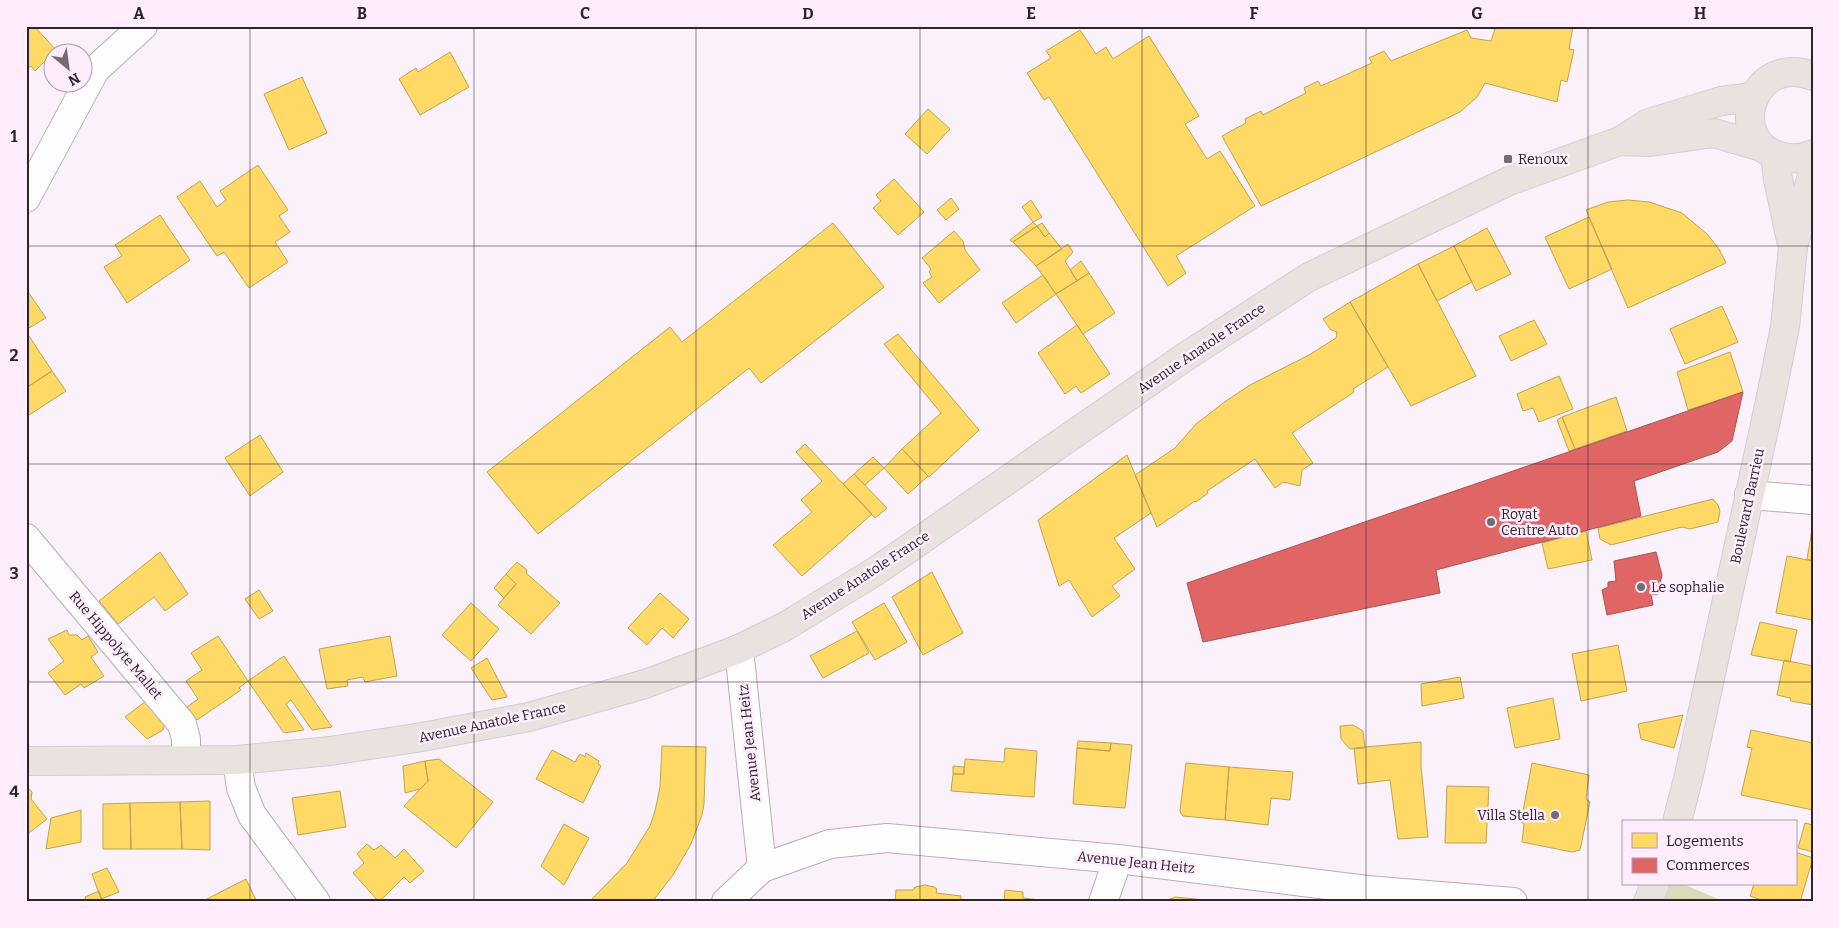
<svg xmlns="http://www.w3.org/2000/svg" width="1839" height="928" viewBox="0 0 1839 928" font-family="Bitter,serif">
<rect width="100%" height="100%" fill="#fbf1fa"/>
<path fill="#dbdbba" d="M1655 884H1683L1725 902H1648Z"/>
<path fill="#ffd966" stroke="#bfa354" d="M26 26H34L57 51 52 52V54L35 71 31 66 26 70Z
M1488 26H1573L1569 49 1574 50 1567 82 1561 80 1557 102 1485 83 1477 97 1460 112 1261 206 1222 136 1246 123 1245 119 1261 111 1263 115 1306 93 1304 88 1318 81 1321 86 1372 63 1369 58 1384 51 1391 61 1467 30 1471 38 1491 41 1495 29 1488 28Z
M1080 30 1096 54 1106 47 1113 59 1149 36 1199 116 1185 124 1207 159 1220 151 1255 206 1176 256 1186 273 1168 286 1049 97 1044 100 1027 73 1051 58 1046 51Z
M450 52 469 87 420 115 399 79 416 68 418 72Z
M302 77 327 133 289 150 264 94Z
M928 109 950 129 927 154 905 134Z
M258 165 288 210 279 216 290 232 275 242 288 262 249 288 224 252 217 256 177 197 200 181 217 207 226 200 220 191Z
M894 179 924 212 898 235 873 208 881 201 876 195Z
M951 198 959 209 946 220 937 210Z
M1031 200 1042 217 1033 222 1022 207Z
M1628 200 1649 202 1682 213 1707 234 1719 249 1726 263 1628 308 1586 210 1608 202Z
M160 215 190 260 127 303 104 267 122 256 115 245Z
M1589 217 1612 269 1569 289 1545 237Z
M1033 222 1037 226 1013 242 1010 240Z
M833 223 884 287 761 383 749 368 538 534 487 472 670 327 682 342Z
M1042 223 1049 233 1045 237 1037 226Z
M1037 226 1045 237 1049 233 1062 249 1036 266 1013 242Z
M1487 228 1511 274 1476 291 1454 246Z
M954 231 963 241 965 250 980 270 939 303 923 283 932 277 929 272 931 269 922 258Z
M1068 244 1073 252 1065 261 1077 281 1056 294 1036 266Z
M1454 246 1472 282 1437 301 1418 264Z
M1081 261 1089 273 1077 281 1070 270Z
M1418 264 1476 376 1411 406 1350 302Z
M1089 273 1115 313 1083 334 1056 294Z
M1043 275 1056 294 1016 323 1002 303Z
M26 289 46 318 29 328 26 324Z
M1350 302 1388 367 1353 389 1354 392 1292 433 1313 463 1302 470 1300 486 1283 482 1275 488 1255 459 1207 491 1208 493 1196 502 1195 501 1157 527 1135 475 1175 448 1196 424 1226 401 1250 385 1309 355 1336 338 1337 332 1331 330 1323 319Z
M1722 306 1738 342 1685 364 1670 329Z
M1534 320 1547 344 1511 361 1499 336Z
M1077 325 1110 374 1081 393 1076 386 1065 394 1038 353Z
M898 334 979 430 929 477 902 449 941 413 884 344Z
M29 336 52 371 26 388V338Z
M1730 352 1743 392 1688 410 1677 372Z
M52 371 66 391 26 417V388Z
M1559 376 1573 409 1539 422 1533 408 1523 411 1517 394Z
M1616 397 1627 431 1575 449 1562 417Z
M1562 417 1575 449 1569 451 1557 420Z
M260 435 283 472 250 496 225 458Z
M805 444 872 514 802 576 773 545 812 512 801 500 822 481 796 452Z
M902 449 928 476 908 494 884 468Z
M1127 455 1151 513 1114 538 1135 569 1112 586 1120 596 1092 617 1069 580 1059 586 1038 520Z
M873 457 884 468 865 485 854 474Z
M854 474 887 508 875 518 843 484Z
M1713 499 1718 505 1720 511 1718 522 1690 529 1682 527 1611 545 1600 539 1598 528Z
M1813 524V561L1807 559Z
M1586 531 1592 560 1548 569 1542 543Z
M160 552 188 594 165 611 154 597 118 624 99 601Z
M1787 556 1813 561V620L1776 613Z
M517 562 527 570 526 573 560 603 531 634 498 605 516 584 506 574Z
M932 572 963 633 923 655 892 597Z
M506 574 516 584 504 598 494 588Z
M259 590 273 611 259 619 245 599Z
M660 593 689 619 673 638 662 628 647 645 628 628Z
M471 603 499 629 471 661 442 635Z
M884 603 907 642 875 660 852 622Z
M1760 622 1797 630 1790 662 1751 655Z
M67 630 69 635H77L82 640 88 636 98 652 91 657 104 676 84 688 81 684 65 695 48 673 64 661 48 639Z
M857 631 869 653 823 678 810 656Z
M218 636 248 681 239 688 241 690 197 720 187 707 198 699 186 681 202 670 191 653Z
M390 636 397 676 365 682 363 677 347 680 348 686 327 689 319 649Z
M1618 645 1627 691 1581 701 1572 654Z
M284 656 332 727 312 730 291 700 286 704 304 730 284 733 248 681Z
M487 658 507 697 492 700 471 668Z
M1784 660 1813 666V705L1791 701 1790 698 1777 695Z
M1460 677 1464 698 1422 706 1421 684Z
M1553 698 1560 739 1515 748 1507 708Z
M146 701 165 723 163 730 147 739 125 717Z
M1683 715 1674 748 1641 739 1638 724Z
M1353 725 1363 731 1365 748 1350 749 1341 739 1340 726Z
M1751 730 1813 743V810L1741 795 1752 748 1747 747Z
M1078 741 1111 743 1110 751 1077 748Z
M1421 742V766L1428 837 1398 839 1390 780 1358 784 1354 748Z
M1111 743 1132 745 1125 808 1073 804 1077 748 1110 751Z
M662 746 706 747 704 804 702 815 691 844 673 875 652 902H589L627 863 650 826 655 811 660 787Z
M1005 748 1037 751 1034 797 951 791 953 774H964L965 759 1004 762Z
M552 750 575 762 580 754 585 757 586 753 599 761 598 764 601 766 583 803 536 779Z
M439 759 493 802 456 848 404 806 428 781 425 761Z
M425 761 428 781 420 789 405 793 403 766Z
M1186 763 1229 767 1225 820 1183 816 1181 814 1180 810Z
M1532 763 1589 775 1586 799 1590 802 1580 850 1572 852 1522 842 1524 824 1521 822Z
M953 766 964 767V774H953Z
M1229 767 1293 772 1290 800 1271 798 1268 825 1225 820Z
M26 786 32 792 31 799 47 819 26 835Z
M1447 786 1489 787 1486 843H1445Z
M340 791 346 827 298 835 292 798Z
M210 801V850L182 849 180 802Z
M180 802 182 849H131L130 803Z
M130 803 131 849H103V804Z
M81 810V842L46 849 51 818Z
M1805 823 1813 825V852L1798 848Z
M564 824 589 838 564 885 541 866Z
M367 844 374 850 381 845 395 858 404 849 424 871 410 883 404 877 379 902 353 873 364 863 357 854Z
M1795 852 1813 858 1800 902H1767L1750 896 1754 884H1795Z
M107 868 119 892 101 899 92 874Z
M246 879 257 902H206L205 900Z
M925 885 934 887 937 889 936 893 961 896V902H895L896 890H913L915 887Z
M1005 890 1023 892V898L1057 902H1004Z
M99 891 103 902H87L85 897Z
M1175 897 1224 902H1163Z"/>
<path fill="#e06666" stroke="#aa5254" d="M1743 392 1732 441 1718 452 1634 481 1641 516 1436 570 1440 593 1203 642 1187 583Z
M1656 552 1662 575 1660 584 1662 587 1660 593 1656 595 1651 594 1653 605 1607 615 1602 590 1608 587V582L1616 581 1614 561Z"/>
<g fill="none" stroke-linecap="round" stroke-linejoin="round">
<g stroke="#b7afb7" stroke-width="30">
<path id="minor" d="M26 198 95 70 143 26
M1749 495 1813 500
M26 538 182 724 186 739V760
M739 649 762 868
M237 760 241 788 252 815 316 902
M726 902 762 868 830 844 887 838 1118 859 1367 890 1513 902
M1103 902 1118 859"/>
</g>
<g stroke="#d3ced3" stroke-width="30">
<path id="major" d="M1813 76C1749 52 1725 145 1783 157 1793 159 1803 159 1813 154
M1620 141 1650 142 1714 133 1762 147
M1775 156 1778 179 1791 240
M26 761 237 760 330 751 422 737 529 717 645 684 739 649 784 627 876 571 1188 355 1309 277 1509 181 1620 141 1649 123 1721 101 1753 97
M1677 822 1689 775 1769 406 1785 327 1793 247 1813 171
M1648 902 1655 884"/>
</g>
<use href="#minor" stroke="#fefdfe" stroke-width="28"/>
<use href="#major" stroke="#e9e2de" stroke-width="28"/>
</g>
<path fill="none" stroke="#2b242b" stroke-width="1" stroke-opacity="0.55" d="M250 26V902M474 26V902M696 26V902M920 26V902M1142 26V902M1366 26V902M1588 26V902M26 246H1813M26 464H1813M26 682H1813"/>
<g fill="#746c73" stroke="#ffedfe" stroke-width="2">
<rect x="1503" y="154" width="10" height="10" rx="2.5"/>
<circle cx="1491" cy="522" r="5"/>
<circle cx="1641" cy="587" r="5"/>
<circle cx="1555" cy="815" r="5"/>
</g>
<g text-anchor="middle" stroke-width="5" stroke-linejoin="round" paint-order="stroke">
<g font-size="14" fill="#2b242b" stroke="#ffedfe" text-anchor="start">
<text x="1518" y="164">Renoux</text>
<text x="1501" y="519">Royat<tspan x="1501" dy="16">Centre Auto</tspan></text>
<text x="1651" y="592">Le sophalie</text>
<text x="1545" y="820" text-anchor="end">Villa Stella</text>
</g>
<g font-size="14" fill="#2b242b" stroke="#ffedfe">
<text transform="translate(1201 348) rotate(-34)" y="5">Avenue Anatole France</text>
<text transform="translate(1747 506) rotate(-78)" y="5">Boulevard Barrieu</text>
<text transform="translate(865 575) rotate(-33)" y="5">Avenue Anatole France</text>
<text transform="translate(116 645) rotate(50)" y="5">Rue Hippolyte Mallet</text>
<text transform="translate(492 722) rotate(-12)" y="5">Avenue Anatole France</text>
<text transform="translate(749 743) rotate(-96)" y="5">Avenue Jean Heitz</text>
<text transform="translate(1136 862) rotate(6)" y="5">Avenue Jean Heitz</text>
</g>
</g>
<rect width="1839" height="928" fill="none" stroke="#ffedfe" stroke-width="55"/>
<rect x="1622" y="820" width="175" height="65" fill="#ffedfe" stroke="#aa9daa"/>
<rect x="1632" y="833" width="25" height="15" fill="#ffd966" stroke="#aa9daa"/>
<text x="1666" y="846" font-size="15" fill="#2b242b">Logements</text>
<rect x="1632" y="858" width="25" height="15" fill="#e06666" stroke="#aa9daa"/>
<text x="1666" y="870" font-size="15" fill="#2b242b">Commerces</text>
<g transform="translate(68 68) rotate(151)"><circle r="24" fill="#ffedfe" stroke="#aa9daa"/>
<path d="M0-4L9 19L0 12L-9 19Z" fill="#746c73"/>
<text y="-8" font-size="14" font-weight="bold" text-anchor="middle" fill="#2b242b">N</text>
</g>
<rect x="28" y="28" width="1784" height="872" fill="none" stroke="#2b242b" stroke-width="2"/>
<g font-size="16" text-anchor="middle" font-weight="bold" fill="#2b242b">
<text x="139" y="19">A</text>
<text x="362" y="19">B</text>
<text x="585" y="19">C</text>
<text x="808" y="19">D</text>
<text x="1031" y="19">E</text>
<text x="1254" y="19">F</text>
<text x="1477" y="19">G</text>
<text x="1700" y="19">H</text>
<text x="14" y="142">1</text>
<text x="14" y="361">2</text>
<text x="14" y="579">3</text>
<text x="14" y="797">4</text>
</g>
</svg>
